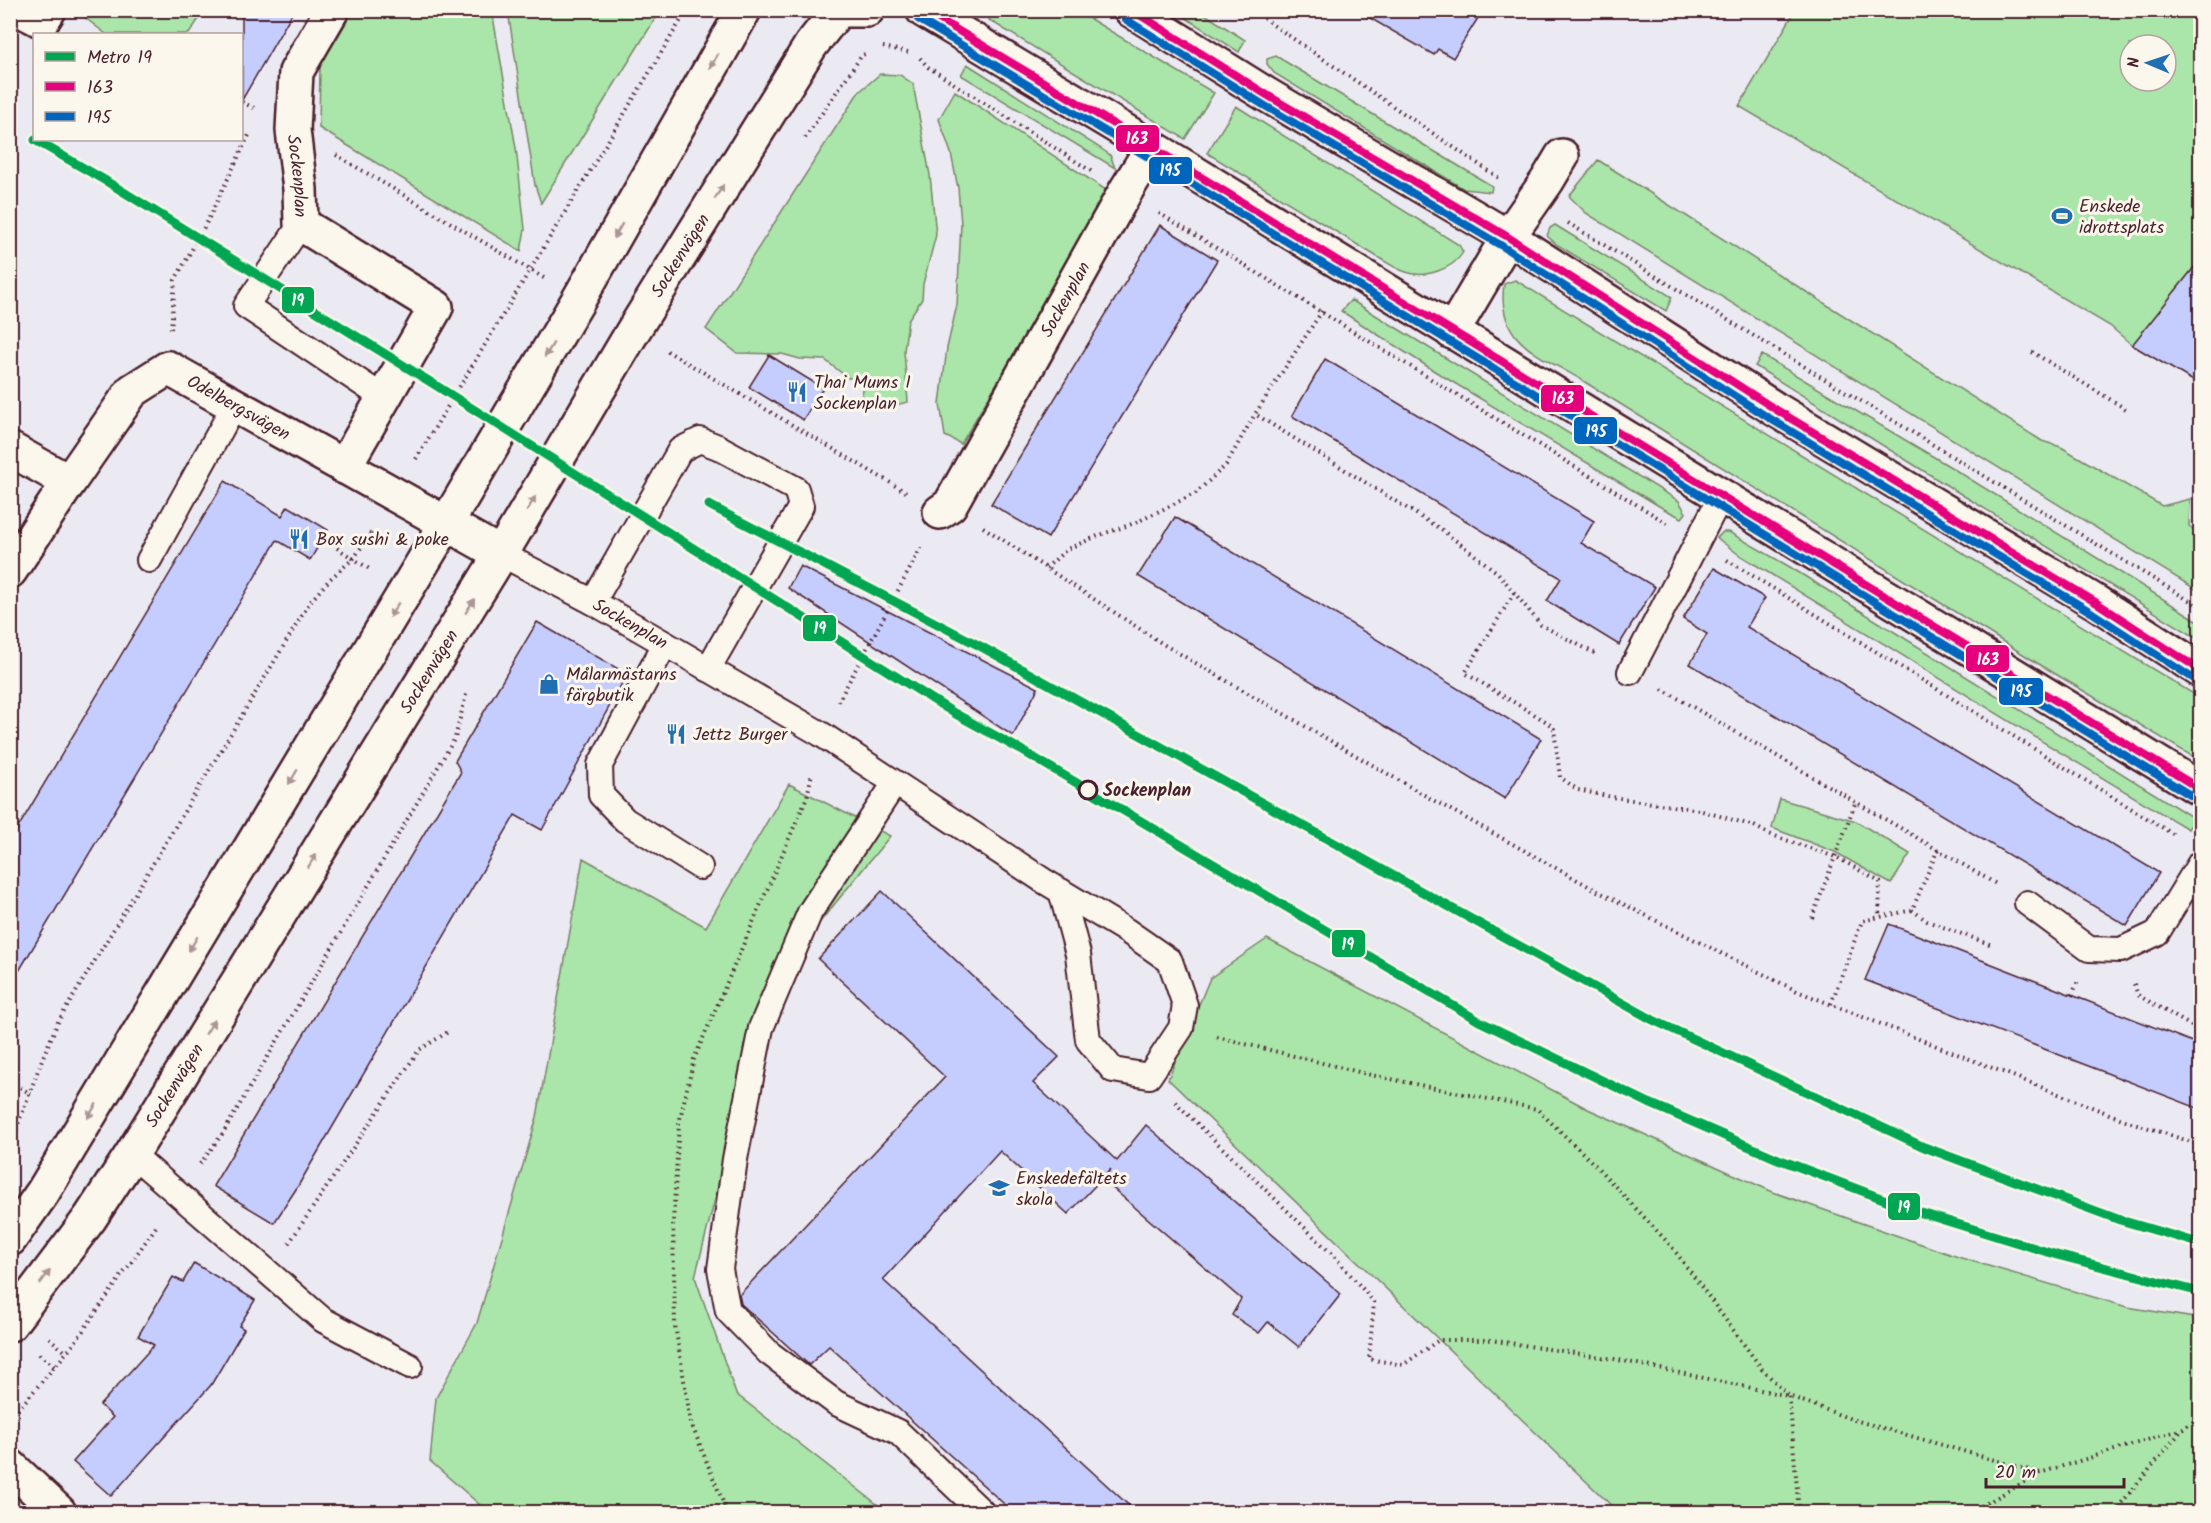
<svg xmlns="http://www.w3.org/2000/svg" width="2211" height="1523" viewBox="0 0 2211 1523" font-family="Kalam,sans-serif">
<rect width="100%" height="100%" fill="#ebeaf2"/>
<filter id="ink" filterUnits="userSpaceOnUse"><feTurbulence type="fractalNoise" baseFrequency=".0167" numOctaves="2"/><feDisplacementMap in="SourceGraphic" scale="12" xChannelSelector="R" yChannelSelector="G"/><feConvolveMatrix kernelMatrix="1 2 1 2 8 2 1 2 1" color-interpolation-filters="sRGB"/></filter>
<g filter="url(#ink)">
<path fill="#aae5aa" stroke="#7a826a" stroke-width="1.5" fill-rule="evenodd" d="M80 10H204V11L189 34H106L80 14Z
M353 11H492L516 148 525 229 521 251 319 128 320 66Z
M508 11H660L541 203 535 185Z
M996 11H1077L1214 93 1185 139 989 20Z
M1175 11H1200L1245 40 1239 52Z
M1795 11H2200V385L2132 345 2110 326 1739 106ZM2130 45H2166V81H2130Z
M1276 56 1492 186 1491 192 1464 189 1274 73 1267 64V59Z
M967 64 1100 148 1110 155 1115 168 961 75Z
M880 74 900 75 913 84 930 175 936 235 923 284 922 299 908 320 904 351 908 402 879 409 862 395 865 378H848L825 360 800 359 782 354 737 353 706 329 858 93Z
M955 91 1109 192 961 444 945 436 940 404 947 348 957 305 961 224 958 188 951 153 939 119Z
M1236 106 1459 245 1463 252C1454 269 1424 279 1406 272 1398 270 1391 265 1384 261L1207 153Z
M1598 160 2042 441 2061 447 2162 506 2190 499 2189 526 2200 534V592L1586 213 1569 196Z
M1555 225 1672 297 1666 311 1556 244 1547 236 1550 228Z
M1515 280 2197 696 2200 699V761L2039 664 1580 379C1538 354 1496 342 1504 284Z
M1351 300 1679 501 1686 513 1682 518 1664 509 1436 372 1341 311Z
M1762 355 1949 466 2200 622V640L1964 496 1755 366Z
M1723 532H1729L1790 567 2195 819 2188 829C2037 740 1888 646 1738 554L1717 538Z
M789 784 890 836 811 933 741 1098 695 1277 736 1394 887 1512H488L430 1461 436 1398 477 1323 537 1117 583 858 706 927Z
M1780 799 1856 821 1910 854 1891 884 1835 852 1772 828Z
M1267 939 1588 1109 1773 1192 1958 1257 2127 1307 2200 1319V1512H1616L1617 1511 1168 1079 1210 978Z"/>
<path fill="#c5cdff" stroke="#4a1f2b" stroke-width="1.5" d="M242 10H294L242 100Z
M1356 10H1483L1453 58 1438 49 1434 55Z
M1160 225 1217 260 1048 538 991 504Z
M2200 260V385L2132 345Z
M769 355 823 388 803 420 749 387Z
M1325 359 1594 521 1581 543 1655 587 1619 645 1547 601 1561 578 1292 416Z
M225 481 282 516 288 506 328 530 310 560 277 540 10 986V841Z
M1175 517 1541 739 1505 799 1138 576Z
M800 566 1038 688 1013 736 788 588Z
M1714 568 1765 598 1747 627 2159 873 2127 926 1690 664 1707 634 1683 619Z
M537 622 627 674 542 830 515 815 298 1186 274 1223 213 1186 461 772 455 761Z
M882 891 1059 1057 1033 1083 1117 1161 1146 1125 1341 1294 1299 1347 1268 1322 1259 1333 1232 1315 1241 1299 1102 1179 1111 1169 1068 1214 1000 1151 883 1280 1136 1512H1013L829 1346 809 1365 741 1304 739 1295 945 1077 818 959Z
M1889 924 2200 1045V1109L1865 980Z
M194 1263 255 1300 239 1326 244 1329 211 1385 111 1496 73 1462 113 1417 100 1405 154 1345 138 1336 173 1277 183 1282Z"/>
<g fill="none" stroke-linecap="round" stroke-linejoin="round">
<g stroke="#4a1f2b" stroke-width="28">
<g id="service">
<path d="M301 224 246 306 384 398"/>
<path id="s1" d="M501 554 593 602 821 734 1044 881 1127 931 1170 961 1185 1005 1181 1028 1149 1076 1113 1070 1088 1040 1078 954 1061 891"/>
<path d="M149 560 234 406"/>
<path d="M593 602 680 450 700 440 718 447 796 489 801 506 708 669"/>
<path d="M665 644 600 765 601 795 625 820 700 867"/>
<path d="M1630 672 1721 496"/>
<path d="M895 783 810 912 761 1028 735 1159 720 1269 728 1311 769 1353 836 1403 898 1432 982 1512"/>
<path d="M2027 903 2089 949 2121 950 2157 933 2200 863"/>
<path d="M132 1154 323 1320 410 1366"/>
</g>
</g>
<g stroke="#4a1f2b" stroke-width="38">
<g id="minor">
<path d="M21 10 42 21 49 10"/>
<path id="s2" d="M332 10 296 72 293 130 300 189 301 224 436 307 344 467"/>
<path id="s3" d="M10 449 69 482 132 391 168 368 501 554"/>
<path id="s4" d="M940 512 950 505 1125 192 1152 148"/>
<path d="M10 571 69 482"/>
<path d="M10 1466 59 1512"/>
</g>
</g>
<g stroke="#4a1f2b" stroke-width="38">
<g id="tertiary">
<path d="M923 10 1183 166 2200 789"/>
<path d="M1131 10 1267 95 1508 237 1775 409 2097 603 2200 670"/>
<path d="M1452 332 1508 237 1547 181 1562 156"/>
<path d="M10 1239 43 1192 446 524 579 299 744 10"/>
<path id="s5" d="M10 1324 90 1218 132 1154 501 554 633 331 811 45 837 12"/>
</g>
</g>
<g stroke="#4a1f2b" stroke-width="38">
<path id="secondary" d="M829 10H867"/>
</g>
<path stroke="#4a1f2b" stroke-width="4" stroke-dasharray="1.5 4.5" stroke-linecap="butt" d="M672 10 684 18
M1255 10 1273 25 1499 178
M883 47 908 52
M920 58 928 67 1091 171
M242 102 254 108
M805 138 862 55 868 53
M336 155 544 278
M1159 213 1667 523
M1568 223 2200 607
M1322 311 1255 414 1442 530 1498 573 1541 625 1598 655
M171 329 175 280 206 224 250 133
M667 351 906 492
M2032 352 2126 409
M416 459 687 10
M983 527 1163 644 1433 800 1601 893 1797 991 2122 1119 2200 1145
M337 548 371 570
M1727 560 2176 836
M1046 568 1067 549 1100 535 1135 523 1196 493 1226 465 1255 414
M1514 593 1465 673 1547 722 1554 729 1560 777 1578 790 1612 797 1699 810 1754 826 1769 834 1838 858 1880 882 1879 916
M1662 689 1998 885
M838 702 921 548
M1912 910 1927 921 1992 945
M1812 918 1856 801
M2134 984 2138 995 2200 1031
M2072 995 2078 981
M1831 1004 1862 921 1912 910 1938 849
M1217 1037 1371 1075 1537 1109 1595 1165 1672 1247 1762 1369 1789 1396 1851 1419 2040 1473
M10 1081 31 1094
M1175 1102 1334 1256 1374 1302 1369 1359 1403 1365 1439 1340H1490L1614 1359 1789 1396 1799 1512
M10 1146 43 1057 58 1022 310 602 330 579 354 558 373 530
M200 1164 223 1133 455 738 467 691
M289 1243 419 1050 448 1032
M49 1338 67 1353
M39 1354 55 1367
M10 1419 73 1345 158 1224
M727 1512 691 1423 675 1325 673 1223 679 1123 694 1059 807 797 812 773
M1971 1512 2040 1473 2183 1429 2200 1417
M2114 1512 2182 1430"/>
<use href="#service" stroke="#fbf7ec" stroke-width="24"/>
<use href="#minor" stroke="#fbf7ec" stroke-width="33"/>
<use href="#tertiary" stroke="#fbf7ec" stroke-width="33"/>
<use href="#secondary" stroke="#fbf7ec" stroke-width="33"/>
<g stroke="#fbf7ec" stroke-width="12">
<path id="bus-1" d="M924 10 1183 166 2200 789
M1132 10 1267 95 1508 237 1775 409 2097 603 2200 670"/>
</g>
<g stroke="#fbf7ec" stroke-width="12">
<path id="bus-2" d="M918 19 1178 175 2195 798
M1125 19 1262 104 1502 246 1769 418 2091 612 2194 679"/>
</g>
<use href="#bus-1" stroke="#e5007d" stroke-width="8"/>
<use href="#bus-2" stroke="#0065bd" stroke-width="8"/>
<g stroke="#fbf7ec" stroke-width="14">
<path id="metro-1" d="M35 140 106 181 432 383 954 713 1021 750 1479 1021 1649 1103 1778 1159 1915 1211 2057 1255 2200 1292
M709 505 980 646 1653 1020 1924 1147 2120 1220 2192 1241"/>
</g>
<use href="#metro-1" stroke="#00a651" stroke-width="9"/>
</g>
<defs><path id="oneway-solid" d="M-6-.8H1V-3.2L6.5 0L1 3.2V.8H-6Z" transform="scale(1.5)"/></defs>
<g fill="#ab9695">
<use href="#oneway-solid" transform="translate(714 61) rotate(120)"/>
<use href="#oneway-solid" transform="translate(719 192) rotate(-58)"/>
<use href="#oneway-solid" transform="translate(618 231) rotate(120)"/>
<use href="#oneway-solid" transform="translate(549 350) rotate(121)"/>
<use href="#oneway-solid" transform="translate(531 504) rotate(-60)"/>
<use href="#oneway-solid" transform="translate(470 606) rotate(-58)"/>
<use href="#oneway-solid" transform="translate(394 610) rotate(121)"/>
<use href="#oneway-solid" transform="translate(293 777) rotate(121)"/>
<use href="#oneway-solid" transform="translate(312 861) rotate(-58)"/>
<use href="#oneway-solid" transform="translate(193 944) rotate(121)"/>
<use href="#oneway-solid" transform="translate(210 1027) rotate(-58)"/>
<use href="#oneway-solid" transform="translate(92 1111) rotate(121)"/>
<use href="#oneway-solid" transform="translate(45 1277) rotate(-53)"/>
</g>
</g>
<defs>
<g id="stadium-bare" transform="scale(1.62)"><path d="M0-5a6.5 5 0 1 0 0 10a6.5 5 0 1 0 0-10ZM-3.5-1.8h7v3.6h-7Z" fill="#1f6fb2" stroke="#fbf7ec" stroke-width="2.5" paint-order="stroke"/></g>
<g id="restaurant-bare" transform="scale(1.62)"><path d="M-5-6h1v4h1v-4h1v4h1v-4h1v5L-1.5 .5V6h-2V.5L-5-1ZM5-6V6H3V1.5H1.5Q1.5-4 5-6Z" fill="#1f6fb2" stroke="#fbf7ec" stroke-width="2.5" paint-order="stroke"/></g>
<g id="shop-bare" transform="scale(1.62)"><path d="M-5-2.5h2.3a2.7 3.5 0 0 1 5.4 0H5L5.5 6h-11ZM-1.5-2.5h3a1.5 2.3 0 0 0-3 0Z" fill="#1f6fb2" stroke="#fbf7ec" stroke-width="2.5" paint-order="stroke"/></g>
<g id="school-bare" transform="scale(1.62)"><path d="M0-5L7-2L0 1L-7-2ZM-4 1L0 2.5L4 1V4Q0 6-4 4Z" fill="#1f6fb2" stroke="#fbf7ec" stroke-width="2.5" paint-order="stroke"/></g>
</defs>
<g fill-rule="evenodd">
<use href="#stadium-bare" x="2062" y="216"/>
<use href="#restaurant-bare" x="797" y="392"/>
<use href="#restaurant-bare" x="299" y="539"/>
<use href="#shop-bare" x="549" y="684"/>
<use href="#restaurant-bare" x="676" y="734"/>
<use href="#school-bare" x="999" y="1188"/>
</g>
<circle fill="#fbf7ec" stroke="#4a1f2b" stroke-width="3" cx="1088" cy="790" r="9"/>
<g text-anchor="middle" stroke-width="6" stroke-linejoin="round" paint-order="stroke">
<g font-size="18" fill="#4a1f2b" stroke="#fbf7ec">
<text dy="6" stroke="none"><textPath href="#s2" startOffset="176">Sockenplan</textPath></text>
<text dy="6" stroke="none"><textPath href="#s5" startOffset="1262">Sockenvägen</textPath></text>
<text dy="6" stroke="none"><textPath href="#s4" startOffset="248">Sockenplan</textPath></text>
<text dy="6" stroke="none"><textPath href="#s3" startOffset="302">Odelbergsvägen</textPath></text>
<text dy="6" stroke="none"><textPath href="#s1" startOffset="147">Sockenplan</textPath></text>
<text dy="6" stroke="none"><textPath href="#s5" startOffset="776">Sockenvägen</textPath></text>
<text dy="6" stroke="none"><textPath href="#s5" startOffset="290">Sockenvägen</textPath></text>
</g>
<g font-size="18" fill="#4a1f2b" stroke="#fbf7ec" text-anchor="start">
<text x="2079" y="212">Enskede<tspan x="2079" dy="21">idrottsplats</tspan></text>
<text x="814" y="388">Thai Mums I<tspan x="814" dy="21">Sockenplan</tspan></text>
<text x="316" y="545">Box sushi &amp; poke</text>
<text x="566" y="680">Målarmästarns<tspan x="566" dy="21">färgbutik</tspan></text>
<text x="693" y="740">Jettz Burger</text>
<text x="1016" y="1184">Enskedefältets<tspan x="1016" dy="21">skola</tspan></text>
</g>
<g font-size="18" font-weight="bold" fill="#4a1f2b" stroke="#fbf7ec" text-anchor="start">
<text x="1103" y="796">Sockenplan</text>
</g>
</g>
<g stroke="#fbf7ec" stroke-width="2">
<rect x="1115" y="124" width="45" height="29" rx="6" fill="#e5007d"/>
<rect x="1148" y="156" width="45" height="29" rx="6" fill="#0065bd"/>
<rect x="281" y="286" width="34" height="28" rx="6" fill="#00a651"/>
<rect x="1540" y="384" width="45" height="29" rx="6" fill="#e5007d"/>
<rect x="1573" y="416" width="45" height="29" rx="6" fill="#0065bd"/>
<rect x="802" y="614" width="35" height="28" rx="6" fill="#00a651"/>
<rect x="1965" y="644" width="45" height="29" rx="6" fill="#e5007d"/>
<rect x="1998" y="677" width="46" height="29" rx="6" fill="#0065bd"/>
<rect x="1331" y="929" width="35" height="29" rx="6" fill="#00a651"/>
<rect x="1887" y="1192" width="34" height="29" rx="6" fill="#00a651"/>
</g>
<g font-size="16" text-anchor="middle" font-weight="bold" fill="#fff">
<text x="1137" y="144">163</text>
<text x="1170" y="176">195</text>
<text x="298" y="306">19</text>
<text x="1563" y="404">163</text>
<text x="1596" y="437">195</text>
<text x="820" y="634">19</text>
<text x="1988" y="665">163</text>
<text x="2021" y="697">195</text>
<text x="1348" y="950">19</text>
<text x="1904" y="1213">19</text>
</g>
<rect width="2211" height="1523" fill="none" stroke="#fbf7ec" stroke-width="36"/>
<rect x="18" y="18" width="2175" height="1487" fill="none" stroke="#4a1f2b" stroke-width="2" filter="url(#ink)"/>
<rect x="33" y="33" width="210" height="108" fill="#fbf7ec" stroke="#b4a19f" stroke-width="1.5"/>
<rect x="45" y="52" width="30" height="9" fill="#00a651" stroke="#b4a19f" stroke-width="1.5"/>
<text x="87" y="63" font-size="18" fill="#4a1f2b">Metro 19</text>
<rect x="45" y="82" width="30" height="9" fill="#e5007d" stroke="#b4a19f" stroke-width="1.5"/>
<text x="87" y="93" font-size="18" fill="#4a1f2b">163</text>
<rect x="45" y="112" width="30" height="9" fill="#0065bd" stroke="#b4a19f" stroke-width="1.5"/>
<text x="87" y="123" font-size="18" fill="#4a1f2b">195</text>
<g transform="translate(2148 63) rotate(272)"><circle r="28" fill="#fbf7ec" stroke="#b4a19f" stroke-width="1.5"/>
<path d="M0-4.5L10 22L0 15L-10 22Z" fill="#1f6fb2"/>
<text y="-9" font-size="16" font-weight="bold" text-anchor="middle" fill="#4a1f2b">N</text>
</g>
<path d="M1986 1478v9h138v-9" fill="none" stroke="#4a1f2b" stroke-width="3"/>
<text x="1995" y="1478" font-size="18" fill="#4a1f2b" stroke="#fbf7ec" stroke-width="4.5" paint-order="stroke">20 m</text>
</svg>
